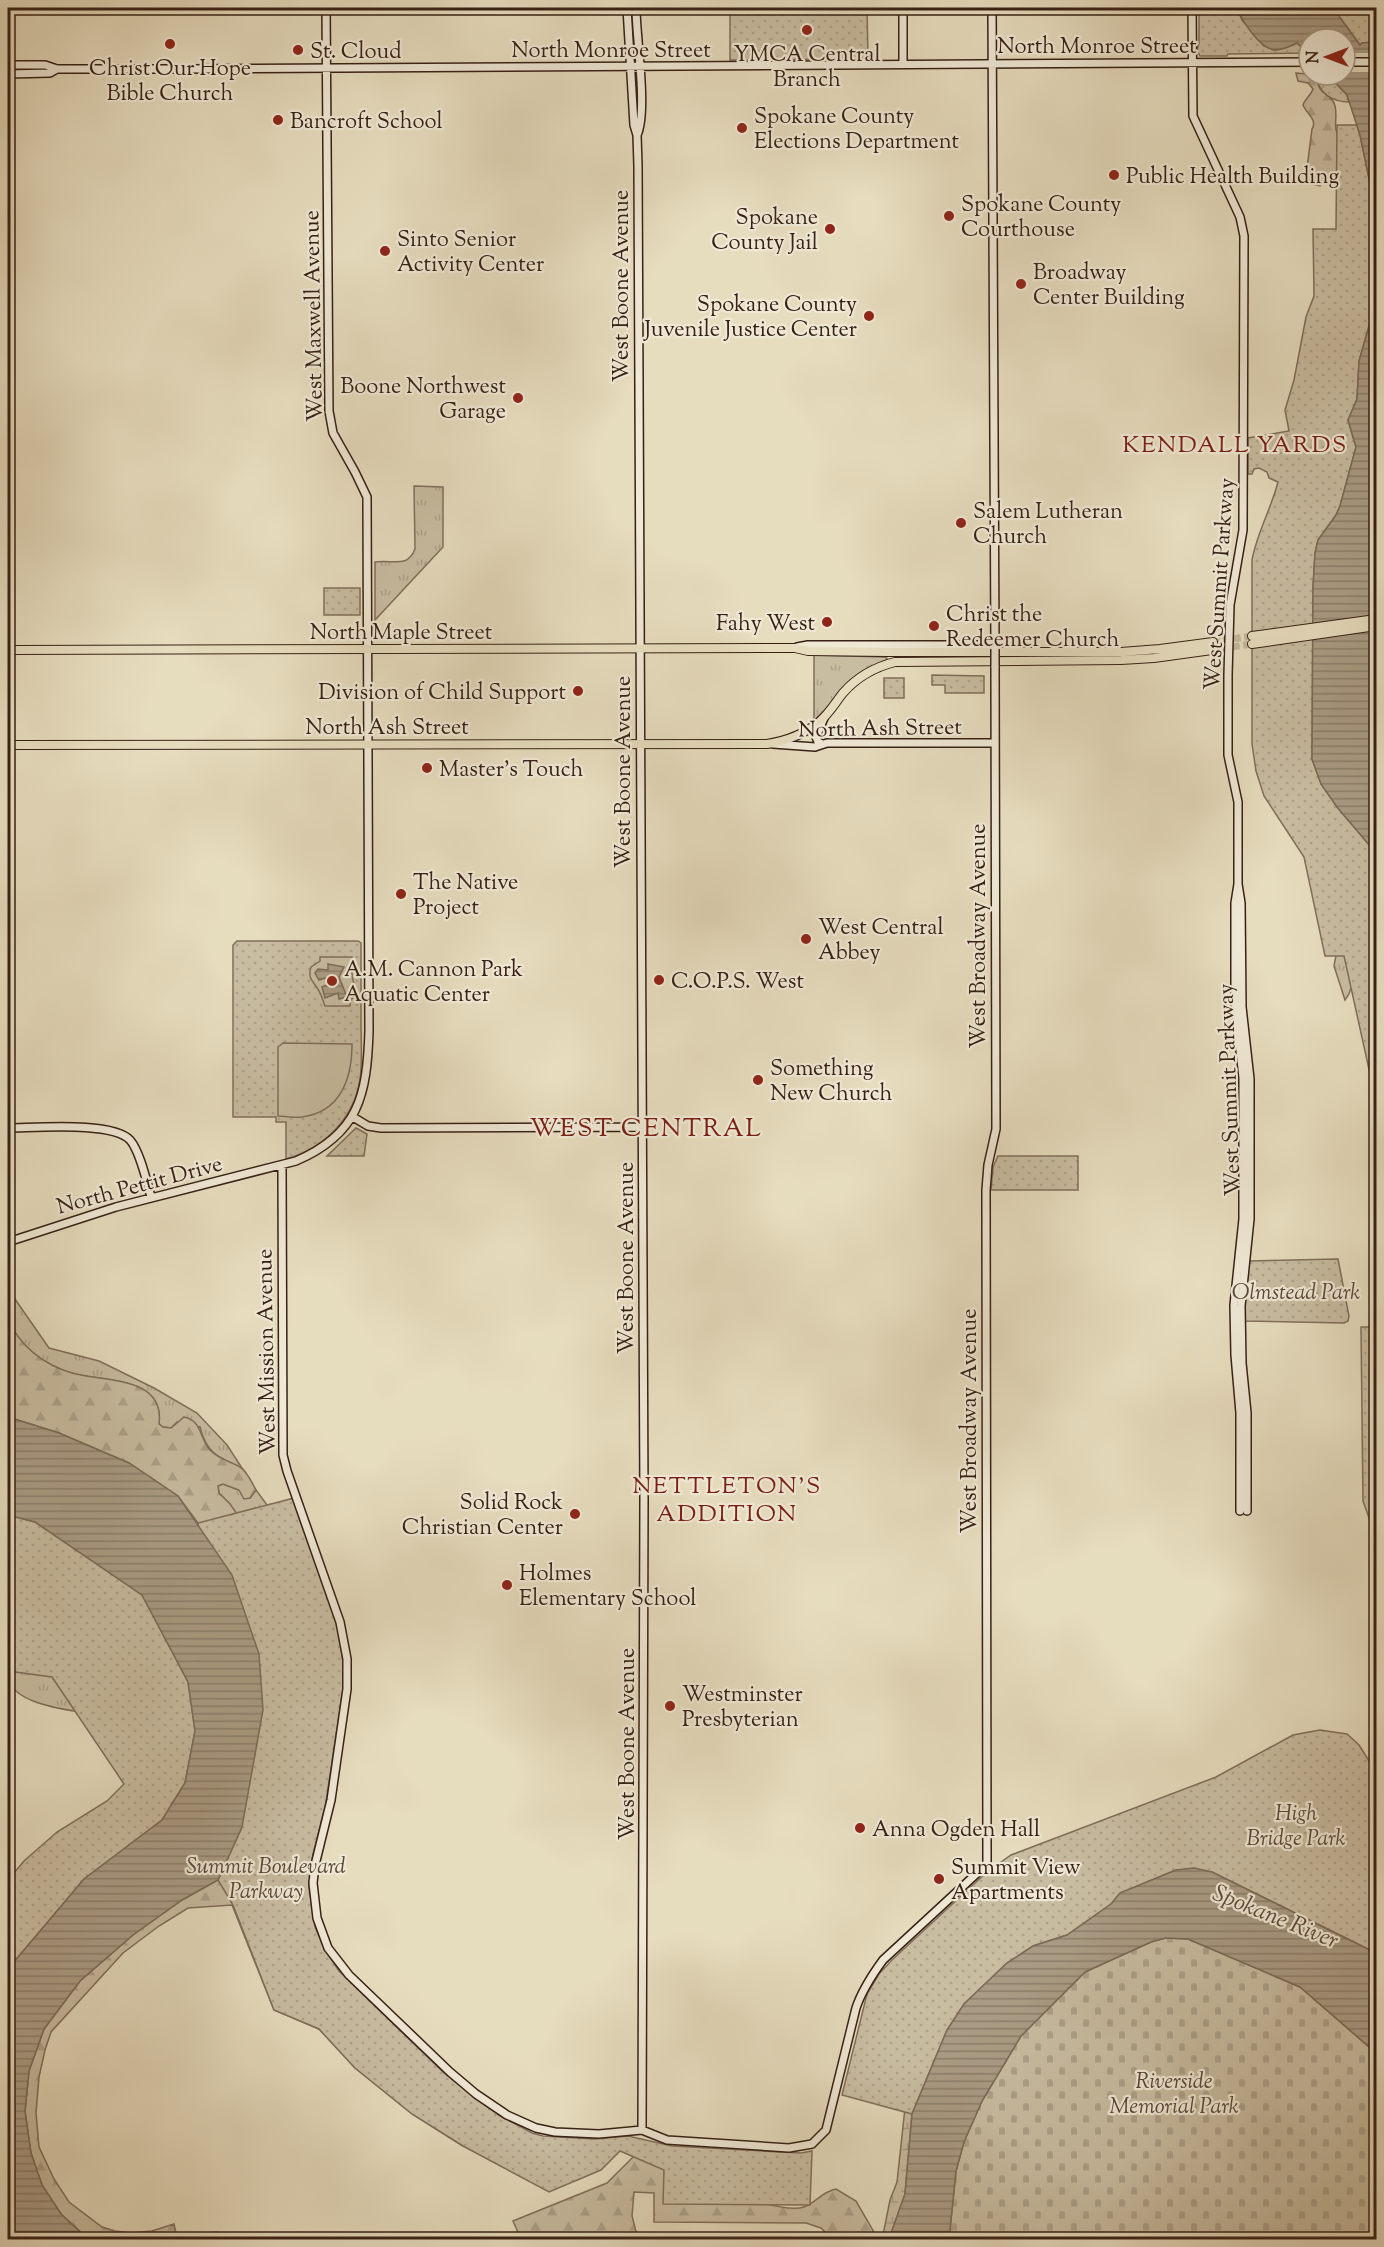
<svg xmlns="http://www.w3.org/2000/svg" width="1384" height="2247" viewBox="0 0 1384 2247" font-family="'Sorts Mill Goudy',serif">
<defs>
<pattern id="grass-tufts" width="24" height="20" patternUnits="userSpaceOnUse" patternTransform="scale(1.5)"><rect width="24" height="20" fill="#c8bca1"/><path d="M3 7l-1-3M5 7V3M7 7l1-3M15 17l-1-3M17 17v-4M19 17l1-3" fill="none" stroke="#aca18a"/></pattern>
<pattern id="forest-firs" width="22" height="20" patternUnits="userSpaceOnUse" patternTransform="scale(1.5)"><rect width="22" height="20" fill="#c8bca1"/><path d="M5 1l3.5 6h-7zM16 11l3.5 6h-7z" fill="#aca18a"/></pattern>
<pattern id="wetland-marsh" width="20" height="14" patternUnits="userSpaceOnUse" patternTransform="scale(1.5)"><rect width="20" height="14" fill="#c8bca1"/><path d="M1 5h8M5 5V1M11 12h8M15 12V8" fill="none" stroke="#aca18a"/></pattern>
<pattern id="cemetery-stones" width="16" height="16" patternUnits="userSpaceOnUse" patternTransform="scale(1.5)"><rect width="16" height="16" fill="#c8bca1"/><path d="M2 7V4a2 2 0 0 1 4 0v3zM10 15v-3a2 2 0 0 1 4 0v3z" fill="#aca18a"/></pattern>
<pattern id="park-dots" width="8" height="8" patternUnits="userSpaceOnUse" patternTransform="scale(1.5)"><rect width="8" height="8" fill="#c8bca1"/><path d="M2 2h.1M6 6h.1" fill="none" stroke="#aca18a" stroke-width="1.8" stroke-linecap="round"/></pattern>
<pattern id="water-rules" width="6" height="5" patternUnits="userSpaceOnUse" patternTransform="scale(1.5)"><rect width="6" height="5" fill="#aa9c85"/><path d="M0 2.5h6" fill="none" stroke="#8b7f6c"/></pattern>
</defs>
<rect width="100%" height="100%" fill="#e6dcbe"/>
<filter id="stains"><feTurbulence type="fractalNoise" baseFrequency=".00333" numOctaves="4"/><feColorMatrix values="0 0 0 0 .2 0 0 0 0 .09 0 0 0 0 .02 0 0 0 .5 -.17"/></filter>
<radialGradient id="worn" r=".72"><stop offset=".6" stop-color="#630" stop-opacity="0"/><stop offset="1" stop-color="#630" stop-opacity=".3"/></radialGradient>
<path fill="url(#grass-tufts)" stroke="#806e5b" stroke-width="1.5" d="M414 486 443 487V547L375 620V562C393 559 407 569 415 549Z
M814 655 884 657 887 658 886 661 857 676 814 721Z
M1337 932 1353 982 1349 994 1345 1000 1334 966 1338 945Z
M8 1289 49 1348 99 1361 154 1388 197 1413 227 1445 242 1468C219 1458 206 1453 200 1427L177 1422 171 1428 163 1427 159 1424C165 1375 101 1382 71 1373 46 1365 17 1347 9 1321 6 1312 8 1299 8 1289Z
M223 1484 239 1490 250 1498 256 1490 267 1505 282 1502 253 1544 230 1504 219 1493 218 1486Z
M8 1630 93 1714C70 1710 12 1705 8 1677 5 1662 8 1645 8 1630Z"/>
<path fill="url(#forest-firs)" stroke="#806e5b" stroke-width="1.5" d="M1296 73 1316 75C1318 98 1332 92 1335 106 1338 117 1332 129 1340 139L1338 175 1326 177 1320 186 1313 184 1307 173V168L1312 129C1318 120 1306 113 1303 105 1305 98 1311 96 1313 89L1308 83 1298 81Z
M8 1318C18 1345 44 1365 72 1373 103 1382 165 1375 159 1424L163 1427 171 1428 184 1417C203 1421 199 1439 211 1451 220 1460 230 1461 240 1467 247 1471 252 1483 256 1490L250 1498 244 1499 239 1490 223 1484 218 1486 219 1493 230 1504 245 1525 198 1523 178 1496 129 1463 59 1433 8 1417Z
M233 1847 248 1851 463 2146 412 2114 355 2068 319 2029 274 2010 232 1905 188 1908 159 1926 123 1953 51 2032 45 2050 39 2077 36 2113 39 2147 54 2179 69 2202 102 2227 115 2231 131 2233 152 2231 174 2224 177 2238 216 2232 238 2239H88L61 2214 42 2185 31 2153 25 2111 29 2071 44 2029 80 1981 133 1935 182 1900 218 1880Z
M635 2155C667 2167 775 2217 804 2207 816 2203 821 2192 836 2189L856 2201 878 2239H832L821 2228 806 2223 654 2222V2193L634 2192 632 2216 638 2239H521L513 2221 607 2183Z"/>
<path fill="url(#wetland-marsh)" stroke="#806e5b" stroke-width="1.5" d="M918 2094 912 2114 905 2194 889 2239 882 2240 890 2200 897 2182 905 2108Z"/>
<path fill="url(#cemetery-stones)" stroke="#806e5b" stroke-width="1.5" d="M1165 1938 1188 1939 1300 1987 1376 2053V2239L949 2240 956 2171 964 2142 982 2101 1021 2036 1085 1972 1151 1942Z"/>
<path fill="url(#park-dots)" stroke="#806e5b" stroke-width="1.5" d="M734 8H867L868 57 865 59 730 60V15Z
M1199 8H1237L1242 20 1264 46 1285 48 1297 43 1307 53 1228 54 1227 56H1200L1197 50 1199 43Z
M1333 8H1376V40L1375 42 1362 43 1360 45Z
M1317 75H1328L1347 95 1349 102C1333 102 1317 93 1317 75Z
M1337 125H1357L1360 135 1376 212V266L1371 281V319L1359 361 1357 399 1348 420 1356 447 1340 506 1336 515 1318 540 1315 553 1313 587 1312 759 1321 784 1337 807 1376 853V1101L1344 956H1325L1304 857 1264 796 1256 771 1252 744V560C1257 533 1271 509 1278 482L1269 478 1267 472 1259 468 1254 469 1252 474H1248V438L1289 431 1285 410 1294 380 1306 317 1314 296 1313 229H1336Z
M360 588V615H324V588Z
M932 675 984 676V693H945V685H932Z
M884 678H904V698H884Z
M237 941H358L361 943C361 970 361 996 361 1023 361 1038 362 1054 361 1069 359 1113 328 1147 286 1159V1122H276V1117H233V945Z
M356 1128 367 1134 364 1156H327Z
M998 1156H1078V1190H991L993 1167Z
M1338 1259 1349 1316 1348 1321 1344 1323 1244 1321 1243 1311 1247 1261Z
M1361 1327H1376V1537L1363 1501Z
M294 1498 339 1630 344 1671 343 1689 325 1808 313 1854 309 1887 315 1927 325 1950 339 1971 444 2073 499 2115 532 2133 543 2136 595 2139 628 2136 672 2146 801 2153 812 2151 810 2205 663 2204 664 2170 620 2151 601 2170 549 2192 463 2146 412 2114 355 2068 319 2029 274 2010 233 1905 218 1880 242 1827 198 1523Z
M8 1515 35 1522 142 1595 188 1682 195 1731 185 1783 162 1820 84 1879 8 1969V1880L24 1861 57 1832 107 1801 124 1784 52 1677 8 1671Z
M1320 1730 1347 1734 1359 1745 1376 1772V1953L1212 1872 1176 1870 1120 1893 1111 1904 1067 1935 1033 1946 1007 1963 964 2004 947 2030 912 2114 842 2095 867 1994 879 1974 892 1960 987 1872 1011 1855 1216 1777 1293 1735Z"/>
<path fill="#c8bca1" stroke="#806e5b" stroke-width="1.5" d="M320 957H352V976L356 992 350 1002V1006H325C323 1001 322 996 319 991 314 981 307 980 311 967L320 961Z
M283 1043 352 1044C352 1078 341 1112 302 1117 294 1118 286 1116 278 1116V1047Z"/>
<path fill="url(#water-rules)" stroke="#7c6b58" stroke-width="1.5" d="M1237 8H1333L1360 45 1362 43 1374 42 1376 40V212L1360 135 1347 95 1328 75H1345V39H1309V54L1297 43C1290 46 1281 51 1274 50 1259 48 1242 20 1237 8Z
M1376 266V640L1372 659 1376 712V853L1337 807 1321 784 1312 759 1313 587 1315 553 1318 540 1336 515 1340 506 1356 447 1348 420 1357 399 1359 361 1371 319V281Z
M328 964 344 967 339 977 347 997 339 999 338 993 325 998 322 987 334 982 333 979 329 977 319 980 315 973 318 969 328 970Z
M8 1417 59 1433 129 1463 178 1496 232 1575 259 1654 263 1710 242 1827 218 1880 182 1900 133 1935 80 1981 44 2029 29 2071 25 2111 31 2153 42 2185 61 2214 88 2239H8V1969L84 1879 162 1820 185 1783 195 1731 188 1682 142 1595 35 1522 8 1515Z
M1194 1868 1212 1872 1376 1953V2053L1300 1987 1188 1939 1166 1938 1151 1942 1085 1972 1021 2036 982 2101 964 2142 956 2171 949 2239H889L905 2194 912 2114 947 2030 964 2004 1007 1963 1033 1946 1067 1935 1111 1904 1120 1893 1176 1870Z"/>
<path fill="#e6dcbe" d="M1345 53H1376V72H1345Z"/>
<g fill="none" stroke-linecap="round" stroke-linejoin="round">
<path stroke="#c3b79c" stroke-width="7" stroke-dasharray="7 3.5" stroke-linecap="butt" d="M1213 642 1252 636
M1212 650 1252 644"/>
<g stroke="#372115" stroke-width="10">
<path id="secondary" d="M627 8 634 125 637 135 638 166 644 1498 642 2130
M636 8C636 38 648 111 637 135
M903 8V64
M992 8 995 649
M1192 8 1193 116 1240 217 1244 236 1243 530 1230 605 1228 675V755L1238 802V884L1235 903V1004L1243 1078V1219L1234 1305 1235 1355 1240 1413V1511
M1345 62H1376
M8 65H45L57 69H188L1309 62
M8 74 50 73 57 69
M797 647 808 645H995
M773 744 815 747 827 743H995
M822 744 818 742 816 737 824 718
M1238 884 1241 903 1242 1007 1250 1079V1219L1241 1306 1242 1363 1247 1413V1511
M353 1117 368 1126 381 1128 642 1127
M8 1128C34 1128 113 1121 130 1140 140 1151 147 1183 151 1197
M282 1166 283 1455 287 1471 340 1622 347 1659V1689L331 1800 315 1865 313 1883 317 1918 328 1948 349 1975 450 2072 476 2094 507 2115 536 2128 555 2132 599 2134 642 2130 667 2140 789 2148 812 2144 826 2130 856 2008C862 1990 872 1975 883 1960L987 1864 986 1190 988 1165 996 1129 995 666
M8 1242 116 1207 296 1161C359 1134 367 1095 369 1031L367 497 355 472 333 433 329 411 326 8"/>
</g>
<g stroke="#372115" stroke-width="10">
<path id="primary" d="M1252 636 1376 619
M1252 644 1376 626
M8 650 795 648 808 651 887 652H1121L1160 649 1213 642
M8 745 767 744C786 741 803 735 819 722 829 714 835 703 843 693 857 677 875 667 895 662L1121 660 1154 658 1212 650"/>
</g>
<use href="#secondary" stroke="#efe8d5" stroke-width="7"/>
<use href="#primary" stroke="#e6dcbe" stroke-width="8"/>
<g stroke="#372115" stroke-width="10" stroke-linecap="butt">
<path id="secondary-bridge" d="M995 666V649"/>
</g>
<use href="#secondary-bridge" stroke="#efe8d5" stroke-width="7"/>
</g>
<g fill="#8f2418" stroke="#efe8d5" stroke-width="2">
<circle cx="807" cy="30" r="6"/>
<circle cx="170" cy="44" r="6"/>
<circle cx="298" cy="50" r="6"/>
<circle cx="278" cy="120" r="6"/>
<circle cx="742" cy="128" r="6"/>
<circle cx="1114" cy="175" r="6"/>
<circle cx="949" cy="216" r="6"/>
<circle cx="830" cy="229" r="6"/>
<circle cx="385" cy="251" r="6"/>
<circle cx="1021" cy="284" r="6"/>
<circle cx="869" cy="316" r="6"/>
<circle cx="518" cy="398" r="6"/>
<circle cx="961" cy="523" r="6"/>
<circle cx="827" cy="622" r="6"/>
<circle cx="934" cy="626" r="6"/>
<circle cx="578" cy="691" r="6"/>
<circle cx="427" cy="768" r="6"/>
<circle cx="401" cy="894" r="6"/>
<circle cx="806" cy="939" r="6"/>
<circle cx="659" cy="980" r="6"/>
<circle cx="332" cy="981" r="6"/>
<circle cx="758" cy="1080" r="6"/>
<circle cx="575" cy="1514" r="6"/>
<circle cx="507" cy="1585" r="6"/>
<circle cx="670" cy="1706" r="6"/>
<circle cx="860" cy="1828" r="6"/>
<circle cx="939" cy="1879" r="6"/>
</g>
<g text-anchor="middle" stroke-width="4.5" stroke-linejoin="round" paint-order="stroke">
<g font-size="22" fill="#372115" stroke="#efe8d5">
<text x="1097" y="53">North Monroe Street</text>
<text x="611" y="57">North Monroe Street</text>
<text transform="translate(620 286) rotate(-90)" y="8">West Boone Avenue</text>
<text transform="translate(312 316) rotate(-91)" y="8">West Maxwell Avenue</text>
<text transform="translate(1218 584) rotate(-86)" y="8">West Summit Parkway</text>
<text x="401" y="639">North Maple Street</text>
<text x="387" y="734">North Ash Street</text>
<text transform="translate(880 727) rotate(-1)" y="8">North Ash Street</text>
<text transform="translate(622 772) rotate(-90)" y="8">West Boone Avenue</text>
<text transform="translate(977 936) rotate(-90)" y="8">West Broadway Avenue</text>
<text transform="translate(1228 1090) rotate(-92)" y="8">West Summit Parkway</text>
<text transform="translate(139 1184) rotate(-15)" y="8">North Pettit Drive</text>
<text transform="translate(625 1258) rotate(-90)" y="8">West Boone Avenue</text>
<text transform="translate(265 1352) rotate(-91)" y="8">West Mission Avenue</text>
<text transform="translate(968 1421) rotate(-90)" y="8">West Broadway Avenue</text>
<text transform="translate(626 1744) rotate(-90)" y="8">West Boone Avenue</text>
</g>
<g font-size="22" fill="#372115" stroke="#efe8d5" text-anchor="start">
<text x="310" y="58">St. Cloud</text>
<text x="807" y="61" text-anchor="middle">YMCA Central<tspan x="807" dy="25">Branch</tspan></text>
<text x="170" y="75" text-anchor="middle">Christ Our Hope<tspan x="170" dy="25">Bible Church</tspan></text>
<text x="754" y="123">Spokane County<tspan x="754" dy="25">Elections Department</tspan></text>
<text x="290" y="128">Bancroft School</text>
<text x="1126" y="183">Public Health Building</text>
<text x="961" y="211">Spokane County<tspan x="961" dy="25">Courthouse</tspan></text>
<text x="818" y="224" text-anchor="end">Spokane<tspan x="818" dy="25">County Jail</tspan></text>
<text x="397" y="246">Sinto Senior<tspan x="397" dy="25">Activity Center</tspan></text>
<text x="1033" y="279">Broadway<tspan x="1033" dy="25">Center Building</tspan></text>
<text x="857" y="311" text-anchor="end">Spokane County<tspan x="857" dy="25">Juvenile Justice Center</tspan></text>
<text x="506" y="393" text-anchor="end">Boone Northwest<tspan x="506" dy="25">Garage</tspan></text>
<text x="973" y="518">Salem Lutheran<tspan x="973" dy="25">Church</tspan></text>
<text x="946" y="621">Christ the<tspan x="946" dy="25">Redeemer Church</tspan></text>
<text x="815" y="630" text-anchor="end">Fahy West</text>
<text x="566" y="699" text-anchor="end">Division of Child Support</text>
<text x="439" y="776">Master's Touch</text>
<text x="413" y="889">The Native<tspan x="413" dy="25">Project</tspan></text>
<text x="818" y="934">West Central<tspan x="818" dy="25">Abbey</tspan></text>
<text x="344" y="976">A.M. Cannon Park<tspan x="344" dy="25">Aquatic Center</tspan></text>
<text x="671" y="988">C.O.P.S. West</text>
<text x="770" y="1075">Something<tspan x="770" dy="25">New Church</tspan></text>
<text x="563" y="1509" text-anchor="end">Solid Rock<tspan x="563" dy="25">Christian Center</tspan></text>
<text x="519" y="1580">Holmes<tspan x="519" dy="25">Elementary School</tspan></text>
<text x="682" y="1701">Westminster<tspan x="682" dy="25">Presbyterian</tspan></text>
<text x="872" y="1836">Anna Ogden Hall</text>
<text x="951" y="1874">Summit View<tspan x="951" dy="25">Apartments</tspan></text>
</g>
<g font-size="22" font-style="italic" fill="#5b4838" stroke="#efe8d5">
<text x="1296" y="1299">Olmstead Park</text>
<text x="1296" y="1820">High<tspan x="1296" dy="25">Bridge Park</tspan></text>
<text x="266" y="1873">Summit Boulevard<tspan x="266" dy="25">Parkway</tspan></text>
<text x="1174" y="2088">Riverside<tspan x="1174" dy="25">Memorial Park</tspan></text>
</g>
<g font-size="24" letter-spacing="1.5" fill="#7a1f14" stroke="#efe8d5">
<text x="1235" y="452">KENDALL YARDS</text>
<text x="727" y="1493">NETTLETON'S<tspan x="727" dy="28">ADDITION</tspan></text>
</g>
<g font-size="24" font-style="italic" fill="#5f4c3c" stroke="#efe8d5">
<text transform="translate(1276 1916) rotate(22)" y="8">Spokane River</text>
</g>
<g font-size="26" letter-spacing="1.5" fill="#7a1f14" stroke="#efe8d5">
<text x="646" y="1136">WEST CENTRAL</text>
</g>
</g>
<rect width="1384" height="2247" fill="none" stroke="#e6dcbe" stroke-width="30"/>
<rect x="9" y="9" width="1366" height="2229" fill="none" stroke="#372115" stroke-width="3"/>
<rect x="15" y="15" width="1354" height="2217" fill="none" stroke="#372115" stroke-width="1.5"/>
<g transform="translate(1327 57) rotate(270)"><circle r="28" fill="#efe8d5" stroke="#a59888" stroke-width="1.5"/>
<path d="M0-4.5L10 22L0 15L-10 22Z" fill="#8f2418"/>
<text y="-9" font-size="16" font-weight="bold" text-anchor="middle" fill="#372115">N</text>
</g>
<rect width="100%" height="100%" filter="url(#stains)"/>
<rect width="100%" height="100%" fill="url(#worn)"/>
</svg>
